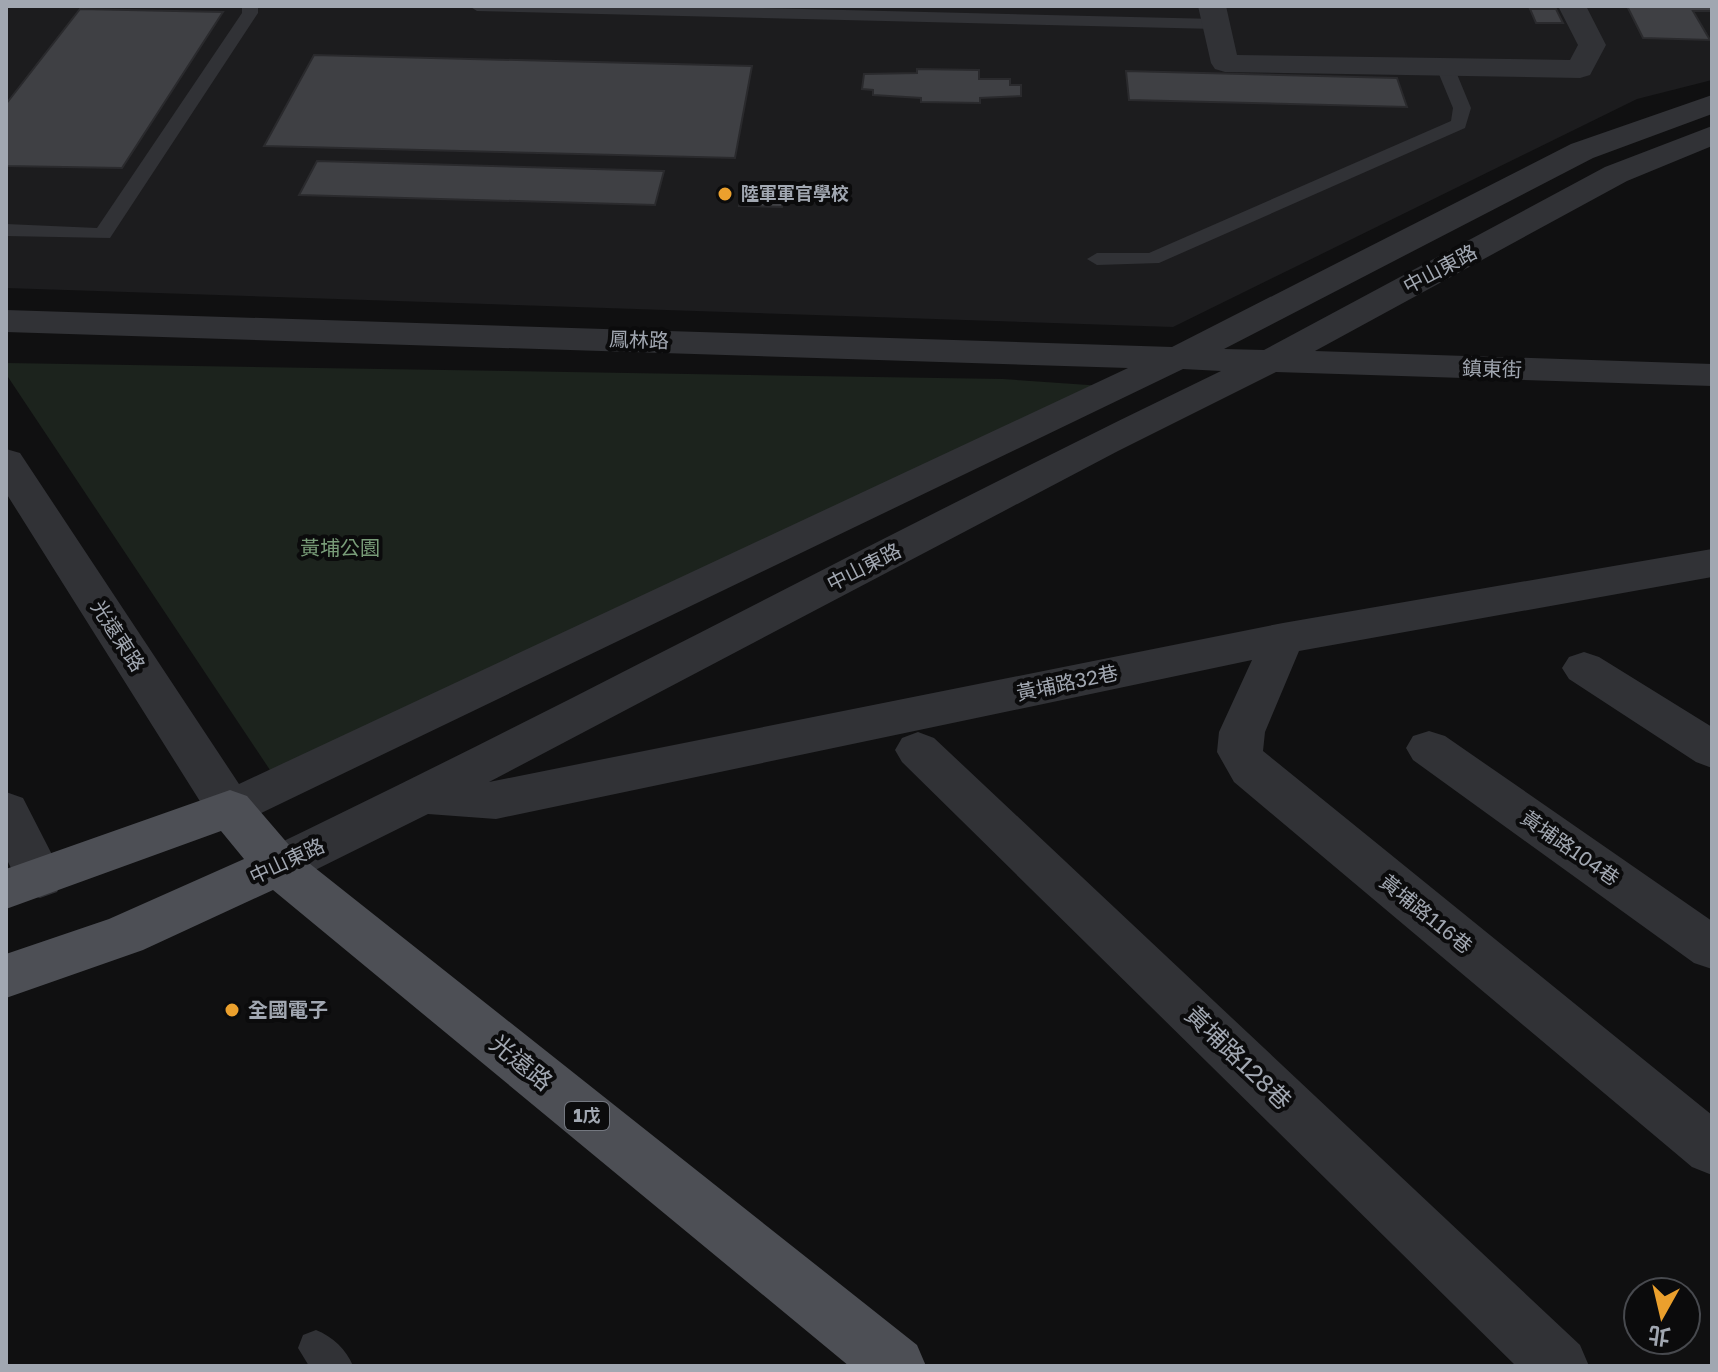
<svg xmlns="http://www.w3.org/2000/svg" width="1718" height="1372" viewBox="0 0 1718 1372" font-family="'Golos Text','Noto Sans TC',sans-serif">
<rect width="100%" height="100%" fill="#101011"/>
<path fill="#1c1c1e" d="M6 6H1712V80L1637 99 1173 327 6 288Z"/>
<path fill="#1c231d" d="M6 363 1003 379 1117 387 274 776 6 374Z"/>
<path fill="#3f4044" stroke="#2a2a2d" stroke-width="2" d="M1627 6H1712V11H1693L1710 40 1643 38Z
M80 9 223 12 122 168 6 166V104Z
M1530 9H1556L1563 23H1536Z
M314 55 752 66 735 158 264 146Z
M917 69 979 70V79H1010V85H1021V96L980 98V103L921 102V98L873 95V90L862 89 864 74 917 73Z
M1126 71 1397 78 1407 107 1129 100Z
M317 161 664 171 655 205 299 195Z
M742 188 785 189 782 207 739 206Z"/>
<g fill="none" stroke-linecap="round" stroke-linejoin="round">
<path fill="#313236" fill-rule="evenodd" d="M242 6H258V13L110 238 6 236V224L97 228 242 13Z
M469 6H678L1216 19 1224 24 1216 29 477 11Z
M1445 62 1454 67 1471 108 1465 128 1159 263 1097 265 1087 259 1097 253H1149L1451 121 1453 108 1436 67Z
M316 1330C333 1337 346 1349 353 1366H309L298 1348 303 1335Z"/>
<path fill="#313236" fill-rule="evenodd" d="M1198 6H1226L1237 55 1570 60 1578 45 1558 6H1586L1606 45 1590 75 1580 78 1225 72 1215 69 1211 63Z
M1712 95V114L1593 158 1224 349 1264 350 1605 167 1712 126V146L1627 181 1315 351 1712 364V386L1276 372 1118 451 489 782 1283 623 1712 549V577L1299 651 1265 732 1263 751 1712 1115V1175L1692 1167 1234 782 1217 752 1219 732 1252 660 496 819 428 814 295 880 278 886 261 880 254 866 261 852C584 697 899 526 1221 371L1183 369 230 828 213 822 6 493V449L20 453 239 784 1128 368 6 332V310L1172 347 1571 144Z
M1584 652 1599 657 1712 727V768L1696 762 1569 679 1562 668 1569 657Z
M1429 731 1445 736 1712 921V969L1694 963 1413 760 1406 748 1413 736Z
M918 732 934 738 1580 1345 1589 1366H1516L902 762 895 750 902 738Z
M6 792 23 798 64 878 57 892 40 898 23 892 6 858Z"/>
<path fill="#4d4f55" fill-rule="evenodd" d="M230 790 247 796 295 852 917 1345 926 1366H849L273 890 143 950 6 998V954L109 919 244 859 221 831 6 909V869Z"/>
</g>
<g fill="#eba02d" stroke="#0b0b0c" stroke-width="3">
<circle cx="725" cy="194" r="8"/>
<circle cx="232" cy="1010" r="8"/>
</g>
<g text-anchor="middle" stroke-width="8" stroke-linejoin="round" paint-order="stroke">
<g font-size="18" font-weight="bold" fill="#a1a7b1" stroke="#0b0b0c" text-anchor="start">
<text x="741" y="200">陸軍軍官學校</text>
</g>
<rect fill="#0b0b0c" stroke="#747880" stroke-width="2" x="565" y="1102" width="44" height="28" rx="6"/>
<g font-size="18" font-weight="bold" fill="#a1a7b1">
<text x="587" y="1122">1戊</text>
</g>
<g font-size="20" fill="#a1a7b1" stroke="#0b0b0c">
<text transform="translate(1440 269) rotate(-28)" y="7">中山東路</text>
<text transform="translate(639 340) rotate(2)" y="7">鳳林路</text>
<text transform="translate(1492 369) rotate(2)" y="7">鎮東街</text>
<text transform="translate(864 567) rotate(-27)" y="7">中山東路</text>
<text transform="translate(118 636) rotate(57)" y="7">光遠東路</text>
<text transform="translate(1067 683) rotate(-12)" y="7">黃埔路32巷</text>
<text transform="translate(1570 848) rotate(35)" y="7">黃埔路104巷</text>
<text transform="translate(287 861) rotate(-25)" y="7">中山東路</text>
<text transform="translate(1426 914) rotate(39)" y="7">黃埔路116巷</text>
</g>
<g font-size="20" fill="#789c78" stroke="#0b0b0c">
<text x="340" y="555">黃埔公園</text>
</g>
<g font-size="20" font-weight="bold" fill="#a1a7b1" stroke="#0b0b0c" text-anchor="start">
<text x="248" y="1017">全國電子</text>
</g>
<g font-size="24" fill="#a1a7b1" stroke="#0b0b0c">
<text transform="translate(1238 1058) rotate(44)" y="8">黃埔路128巷</text>
<text transform="translate(521 1063) rotate(39)" y="8">光遠路</text>
</g>
</g>
<rect width="1718" height="1372" fill="none" stroke="#a1a7b1" stroke-width="16"/>
<g transform="translate(1662 1316) rotate(188)"><circle r="38" fill="#0b0b0c" stroke="#47494e" stroke-width="2"/>
<path d="M0-6L14 30L0 20L-14 30Z" fill="#eba02d"/>
<text y="-12" font-size="22" font-weight="bold" text-anchor="middle" fill="#a1a7b1">北</text>
</g>
</svg>
